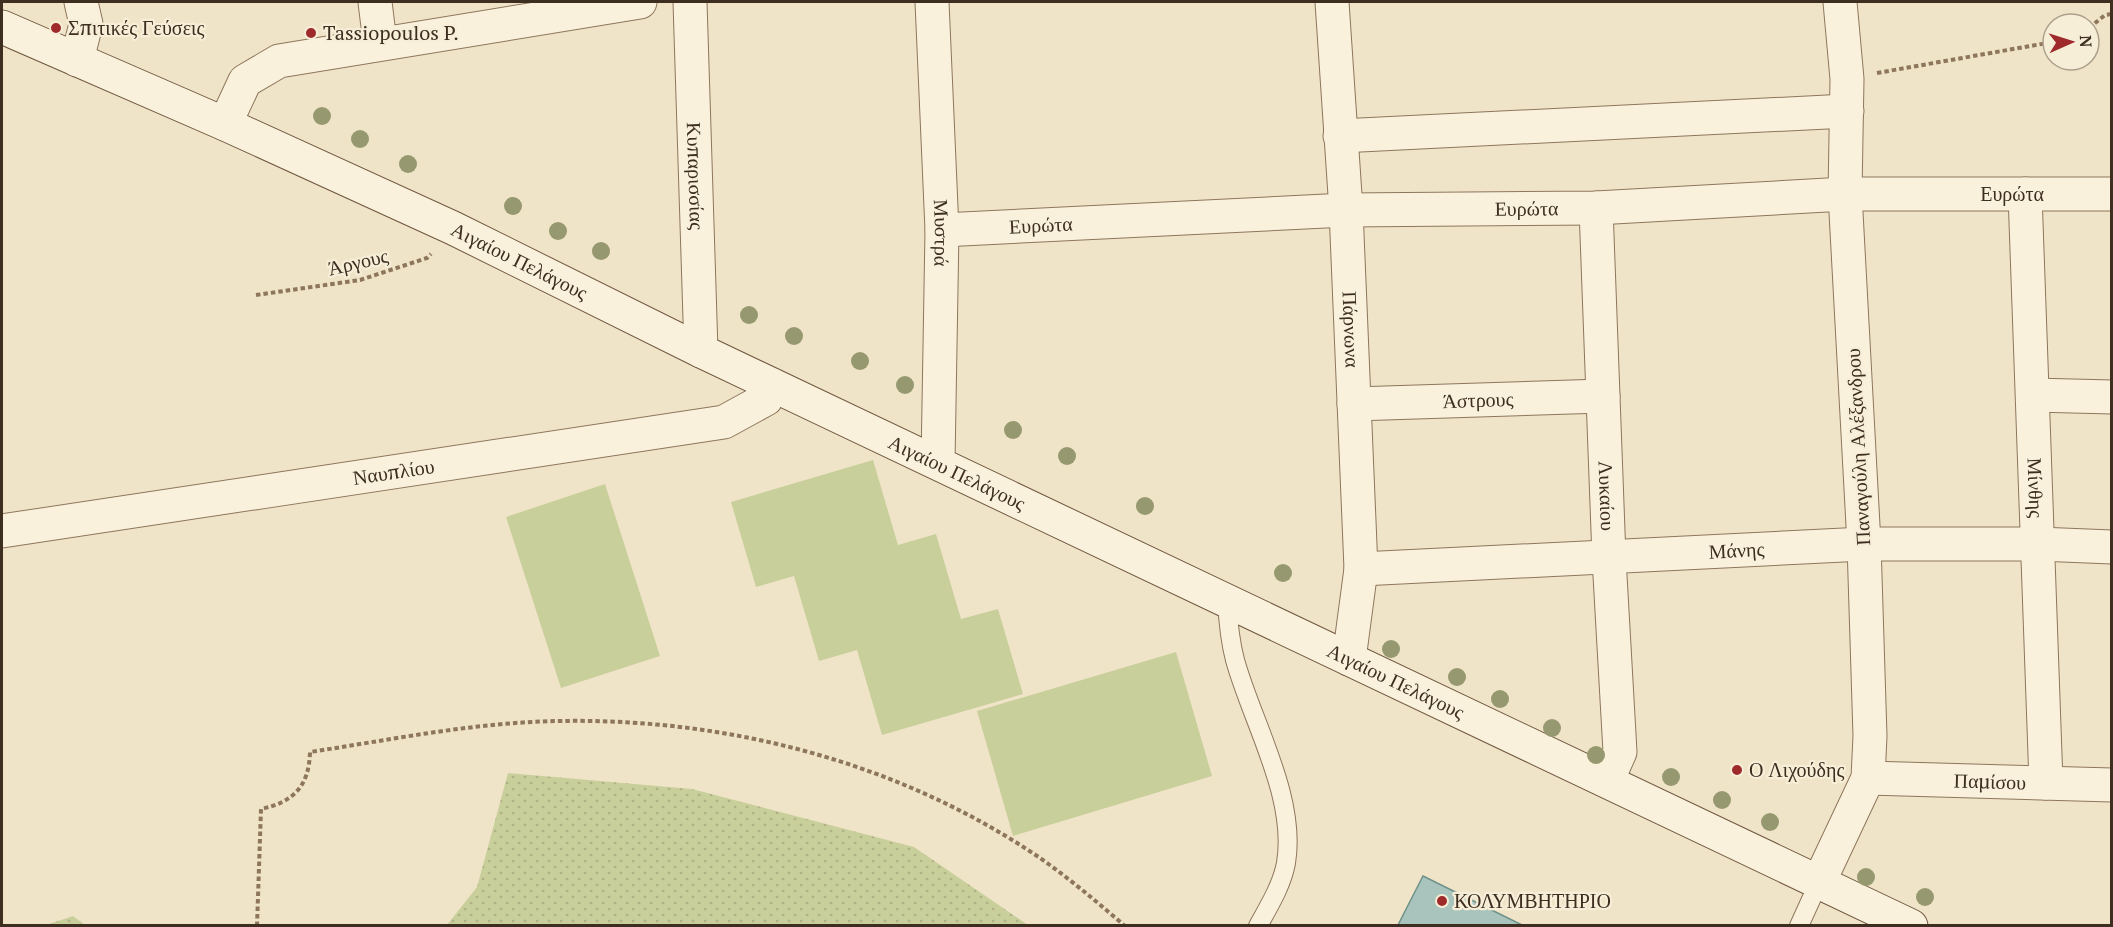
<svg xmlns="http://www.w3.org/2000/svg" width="2113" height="927" viewBox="0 0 2113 927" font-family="'PT Serif',serif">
<defs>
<pattern id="grass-dots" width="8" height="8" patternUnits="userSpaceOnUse" patternTransform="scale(1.5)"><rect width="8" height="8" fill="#c9cf9b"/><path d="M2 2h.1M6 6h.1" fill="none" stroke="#aeb285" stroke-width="1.8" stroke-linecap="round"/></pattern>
</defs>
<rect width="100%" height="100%" fill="#f0e4c8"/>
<path fill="url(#grass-dots)" d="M508 773 692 789 914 847 1028 925H447L477 887Z
M73 916 85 925H46Z"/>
<path fill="#c9cf9b" d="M873 460 898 545 936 534 961 619 998 609 1023 694 882 735 857 650 819 661 794 576 756 587 731 502Z
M605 484 660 656 561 688 506 517Z
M1176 652 1212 776 1013 836 977 711Z"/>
<path fill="#a9c4bc" stroke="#6f938a" stroke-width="1.5" d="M1423 876 1522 925H1398Z"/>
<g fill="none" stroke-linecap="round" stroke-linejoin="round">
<g stroke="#8d765c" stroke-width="20">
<path id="lane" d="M1227 601C1228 620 1230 641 1235 660 1252 722 1297 797 1286 863 1282 885 1269 906 1258 926
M1799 926 1819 882"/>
</g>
<g stroke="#8d765c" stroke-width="35">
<g id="street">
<path d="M375 2 380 43"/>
<path id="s1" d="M690 2 701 351"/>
<path id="s2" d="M932 2 942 230 938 463"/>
<path id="s3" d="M1332 2 1346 210 1361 569 1349 659"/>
<path d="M77 60 86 24 81 2"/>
<path d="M225 124 245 81 279 61 640 2"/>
<path d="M1340 136 1847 111"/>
<path id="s4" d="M2025 194 2046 783"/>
<path id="s5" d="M1596 208 1609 558 1620 752 1607 781"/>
<path id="s6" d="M942 230 1346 210 1596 208 1845 194H2112"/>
<path d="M2033 395 2112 397"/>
<path id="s7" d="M1354 404 1603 396"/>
<path id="s8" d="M2 531 724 422 766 399 772 385"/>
<path id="s9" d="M1361 569 1864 544H2038L2112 547"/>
<path id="s10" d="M1868 778 2112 785"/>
<path d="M1819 882 1868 778 1870 736 1864 544 1845 194 1847 79 1840 2"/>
</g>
</g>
<g stroke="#6f573f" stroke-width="35">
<g id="secondary">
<path id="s11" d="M2 27 225 124 453 228 701 351 1911 926"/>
</g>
</g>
<path stroke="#8d765c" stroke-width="4" stroke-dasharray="4.5 3" stroke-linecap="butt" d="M2089 28 2105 15 2112 14
M1877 73 2053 42
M256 295 360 280 427 258 431 254
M257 926 261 809C294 802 309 786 310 752 383 741 457 726 531 722 708 713 892 757 1040 858 1070 879 1097 902 1125 926"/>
<use href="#lane" stroke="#faf1dc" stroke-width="18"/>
<use href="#street" stroke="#faf1dc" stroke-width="33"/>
<use href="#secondary" stroke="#faf1dc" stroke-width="33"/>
</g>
<g fill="#96986f">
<circle cx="322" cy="116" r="9"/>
<circle cx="360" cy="139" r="9"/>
<circle cx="408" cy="164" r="9"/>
<circle cx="513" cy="206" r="9"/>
<circle cx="558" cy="231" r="9"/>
<circle cx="601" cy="251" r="9"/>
<circle cx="749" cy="315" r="9"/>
<circle cx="794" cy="336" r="9"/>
<circle cx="860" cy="361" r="9"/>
<circle cx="905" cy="385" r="9"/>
<circle cx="1013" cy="430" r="9"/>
<circle cx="1067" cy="456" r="9"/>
<circle cx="1145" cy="506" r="9"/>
<circle cx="1283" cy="573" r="9"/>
<circle cx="1391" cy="649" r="9"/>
<circle cx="1457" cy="677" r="9"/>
<circle cx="1500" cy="699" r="9"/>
<circle cx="1552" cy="728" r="9"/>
<circle cx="1596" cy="755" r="9"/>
<circle cx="1671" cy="777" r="9"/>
<circle cx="1722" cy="800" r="9"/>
<circle cx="1770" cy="822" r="9"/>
<circle cx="1866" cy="877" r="9"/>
<circle cx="1925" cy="897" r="9"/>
</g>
<g fill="#9e2a2b" stroke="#f7eed8" stroke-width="2">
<circle cx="56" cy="28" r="6"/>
<circle cx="311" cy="33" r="6"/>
<circle cx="1737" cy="770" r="6"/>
<circle cx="1442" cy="901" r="6"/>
</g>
<g text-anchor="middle" stroke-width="4.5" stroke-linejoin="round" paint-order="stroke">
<g font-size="20" fill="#3d2e20" stroke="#f7eed8" text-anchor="start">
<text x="68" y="35">Σπιτικές Γεύσεις</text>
<text x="323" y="40">Tassiopoulos P.</text>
<text x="1749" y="777">Ο Λιχούδης</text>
<text x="1454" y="908">ΚΟΛΥΜΒΗΤΗΡΙΟ</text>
</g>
<g font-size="20" fill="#3d2e20" stroke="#f7eed8">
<text dy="7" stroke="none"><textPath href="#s1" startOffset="174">Κυπαρισσίας</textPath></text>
<text dy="7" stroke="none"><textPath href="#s6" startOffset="1071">Ευρώτα</textPath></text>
<text dy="7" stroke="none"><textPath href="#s6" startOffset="585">Ευρώτα</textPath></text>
<text dy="7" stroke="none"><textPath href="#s6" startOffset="99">Ευρώτα</textPath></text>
<text dy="7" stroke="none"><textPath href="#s2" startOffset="231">Μυστρά</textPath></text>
<text transform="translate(358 262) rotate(-13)" y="7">Άργους</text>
<text dy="7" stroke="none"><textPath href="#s11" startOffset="568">Αιγαίου Πελάγους</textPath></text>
<text dy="7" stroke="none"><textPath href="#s3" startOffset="328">Πάρνωνα</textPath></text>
<text dy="7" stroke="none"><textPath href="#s7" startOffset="124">Άστρους</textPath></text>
<text transform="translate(1858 447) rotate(-93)" y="7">Παναγούλη Αλέξανδρου</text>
<text dy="7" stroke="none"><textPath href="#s8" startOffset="396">Ναυπλίου</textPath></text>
<text dy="7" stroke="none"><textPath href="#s11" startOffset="1054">Αιγαίου Πελάγους</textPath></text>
<text dy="7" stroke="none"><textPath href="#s4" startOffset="294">Μίνθης</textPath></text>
<text dy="7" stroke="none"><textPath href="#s5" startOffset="288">Λυκαίου</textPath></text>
<text dy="7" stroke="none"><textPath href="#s9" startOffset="376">Μάνης</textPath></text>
<text dy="7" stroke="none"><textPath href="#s11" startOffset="1540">Αιγαίου Πελάγους</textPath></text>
<text dy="7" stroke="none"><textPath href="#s10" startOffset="122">Παμίσου</textPath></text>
</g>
</g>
<rect width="2113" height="927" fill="none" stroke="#3d2e20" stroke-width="6"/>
<g transform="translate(2071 42) rotate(87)"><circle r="28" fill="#f7eed8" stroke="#ada18e" stroke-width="1.5"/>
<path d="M0-4.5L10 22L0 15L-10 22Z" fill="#9e2a2b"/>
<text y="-9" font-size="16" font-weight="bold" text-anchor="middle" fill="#3d2e20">N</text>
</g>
</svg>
